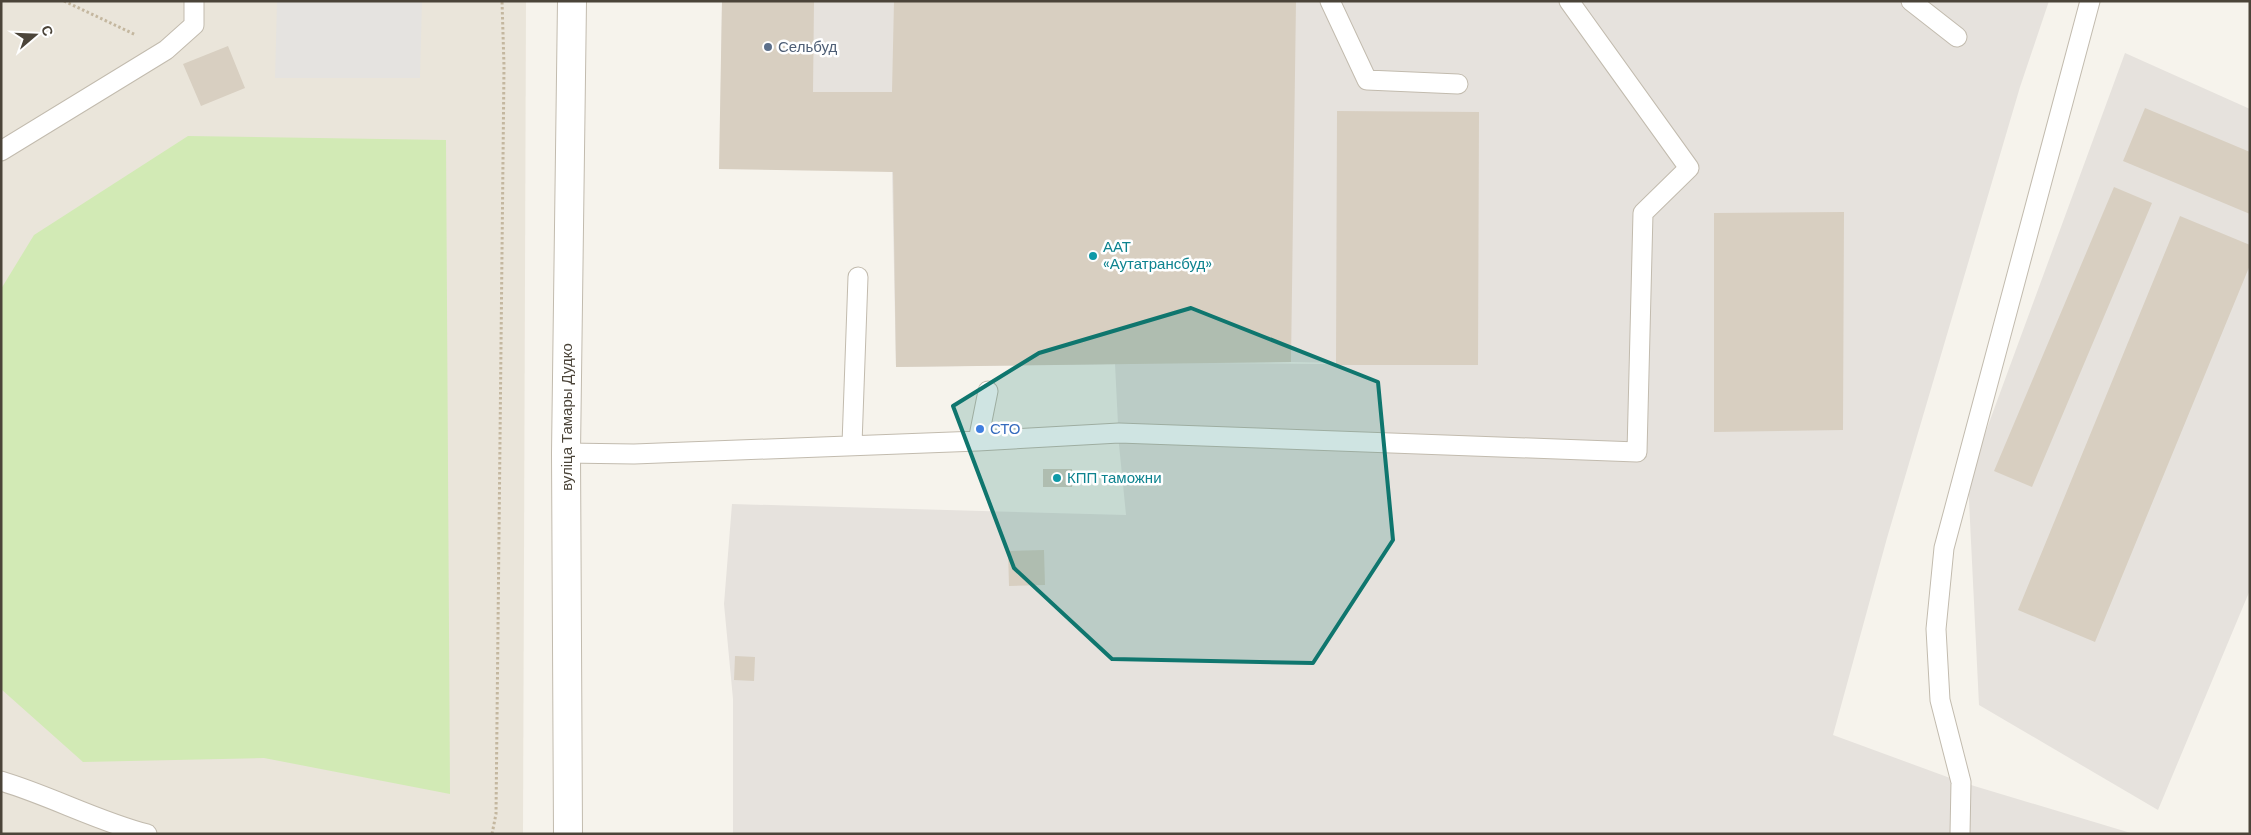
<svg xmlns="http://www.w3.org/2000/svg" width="2251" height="835" viewBox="0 0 2251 835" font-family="'DM Sans',sans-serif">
<rect width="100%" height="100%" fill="#f6f3ec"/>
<path fill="#eae5da" d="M1 1H526L523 834H1Z"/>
<path fill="#e6e2dd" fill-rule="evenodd" d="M722 1H2049L2020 87 1887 538 1833 735 1961 782 2134 834H733V699L724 604 732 504 1126 515 1119 445 1115 364 896 367 892 172 720 153ZM1291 362 1417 364V365L1210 363Z
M2125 53 2250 109V590L2158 810 1979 705 1968 480Z"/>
<path fill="#d2eab5" d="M188 136 446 140 450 794 264 758 83 762 1 689V289L34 235Z"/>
<path fill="#e5e3e0" d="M277 1H422L420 78H275Z"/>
<path fill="#d8cfc1" d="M722 1H814L813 92H892L894 1H1296L1291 362 896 367 893 172 719 169Z
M228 46 245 88 201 106 183 64Z
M2145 108 2250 152V214L2123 161Z
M1337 111 1479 112 1478 365H1336Z
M2114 187 2152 203 2032 487 1994 471Z
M1844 212 1843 430 1714 432V213Z
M2180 216 2250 245V265L2095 642 2018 610Z
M1043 469H1072V487H1043Z
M1044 550 1045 585 1009 586 1008 551Z
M735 656 755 657 754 681 734 680Z"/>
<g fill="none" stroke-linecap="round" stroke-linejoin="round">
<g stroke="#c2bbae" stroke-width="21">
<path id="service" d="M1330 1 1367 80 1458 84
M1911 1 1957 37
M1 151 166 50 194 25V1
M978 441 988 391
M852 444 858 277
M566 453 634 454 978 441 1119 433 1637 452 1643 213 1689 168 1569 1
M1 781C51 796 97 821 147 834
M1960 834 1961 782 1940 700 1936 629 1944 548 2090 1"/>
</g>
<g stroke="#c2bbae" stroke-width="30">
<path id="tertiary" d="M568 834 566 453 572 1"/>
</g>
<path stroke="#c4b79f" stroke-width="3" stroke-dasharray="2.5 2.5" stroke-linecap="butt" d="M64 1 136 35
M492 834 496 814 504 66 502 1"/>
<use href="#service" stroke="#fff" stroke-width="19"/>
<use href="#tertiary" stroke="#fff" stroke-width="28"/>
</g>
<path fill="#0f766e" fill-opacity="0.2" stroke="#0f766e" stroke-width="4" stroke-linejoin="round" d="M1191 308 1378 382 1393 540 1313 663 1112 659 1014 568 953 406 1039 353Z"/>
<circle fill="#5c6f8a" stroke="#fff" stroke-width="2" cx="768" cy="47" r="5"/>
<g fill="#0f9aa8" stroke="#fff" stroke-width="2">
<circle cx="1093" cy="256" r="5"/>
<circle cx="1057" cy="478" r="5"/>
</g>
<circle fill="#3f7fe0" stroke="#fff" stroke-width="2" cx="980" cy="429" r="5"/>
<g text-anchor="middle" stroke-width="5" stroke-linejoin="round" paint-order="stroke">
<g font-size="15" fill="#4e5e75" stroke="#fff" text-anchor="start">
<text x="778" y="52">Сельбуд</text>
</g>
<g font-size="15" fill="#0d838f" stroke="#fff" text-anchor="start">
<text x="1103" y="252">ААТ<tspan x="1103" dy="17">«Аутатрансбуд»</tspan></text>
<text x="1067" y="483">КПП таможни</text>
</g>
<g font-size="15" fill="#4b4439" stroke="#fff">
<text transform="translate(567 417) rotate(-90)" y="5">вуліца Тамары Дудко</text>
</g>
<g font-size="15" fill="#366cbe" stroke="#fff" text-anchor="start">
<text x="990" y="434">СТО</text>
</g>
</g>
<rect width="2251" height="835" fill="none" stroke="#4b4439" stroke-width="5"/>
<g transform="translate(35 35) rotate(71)" stroke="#ffffff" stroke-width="4" paint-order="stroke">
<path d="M0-4L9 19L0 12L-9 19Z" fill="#4b4439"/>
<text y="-8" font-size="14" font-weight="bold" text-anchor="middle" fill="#4b4439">С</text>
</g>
</svg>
